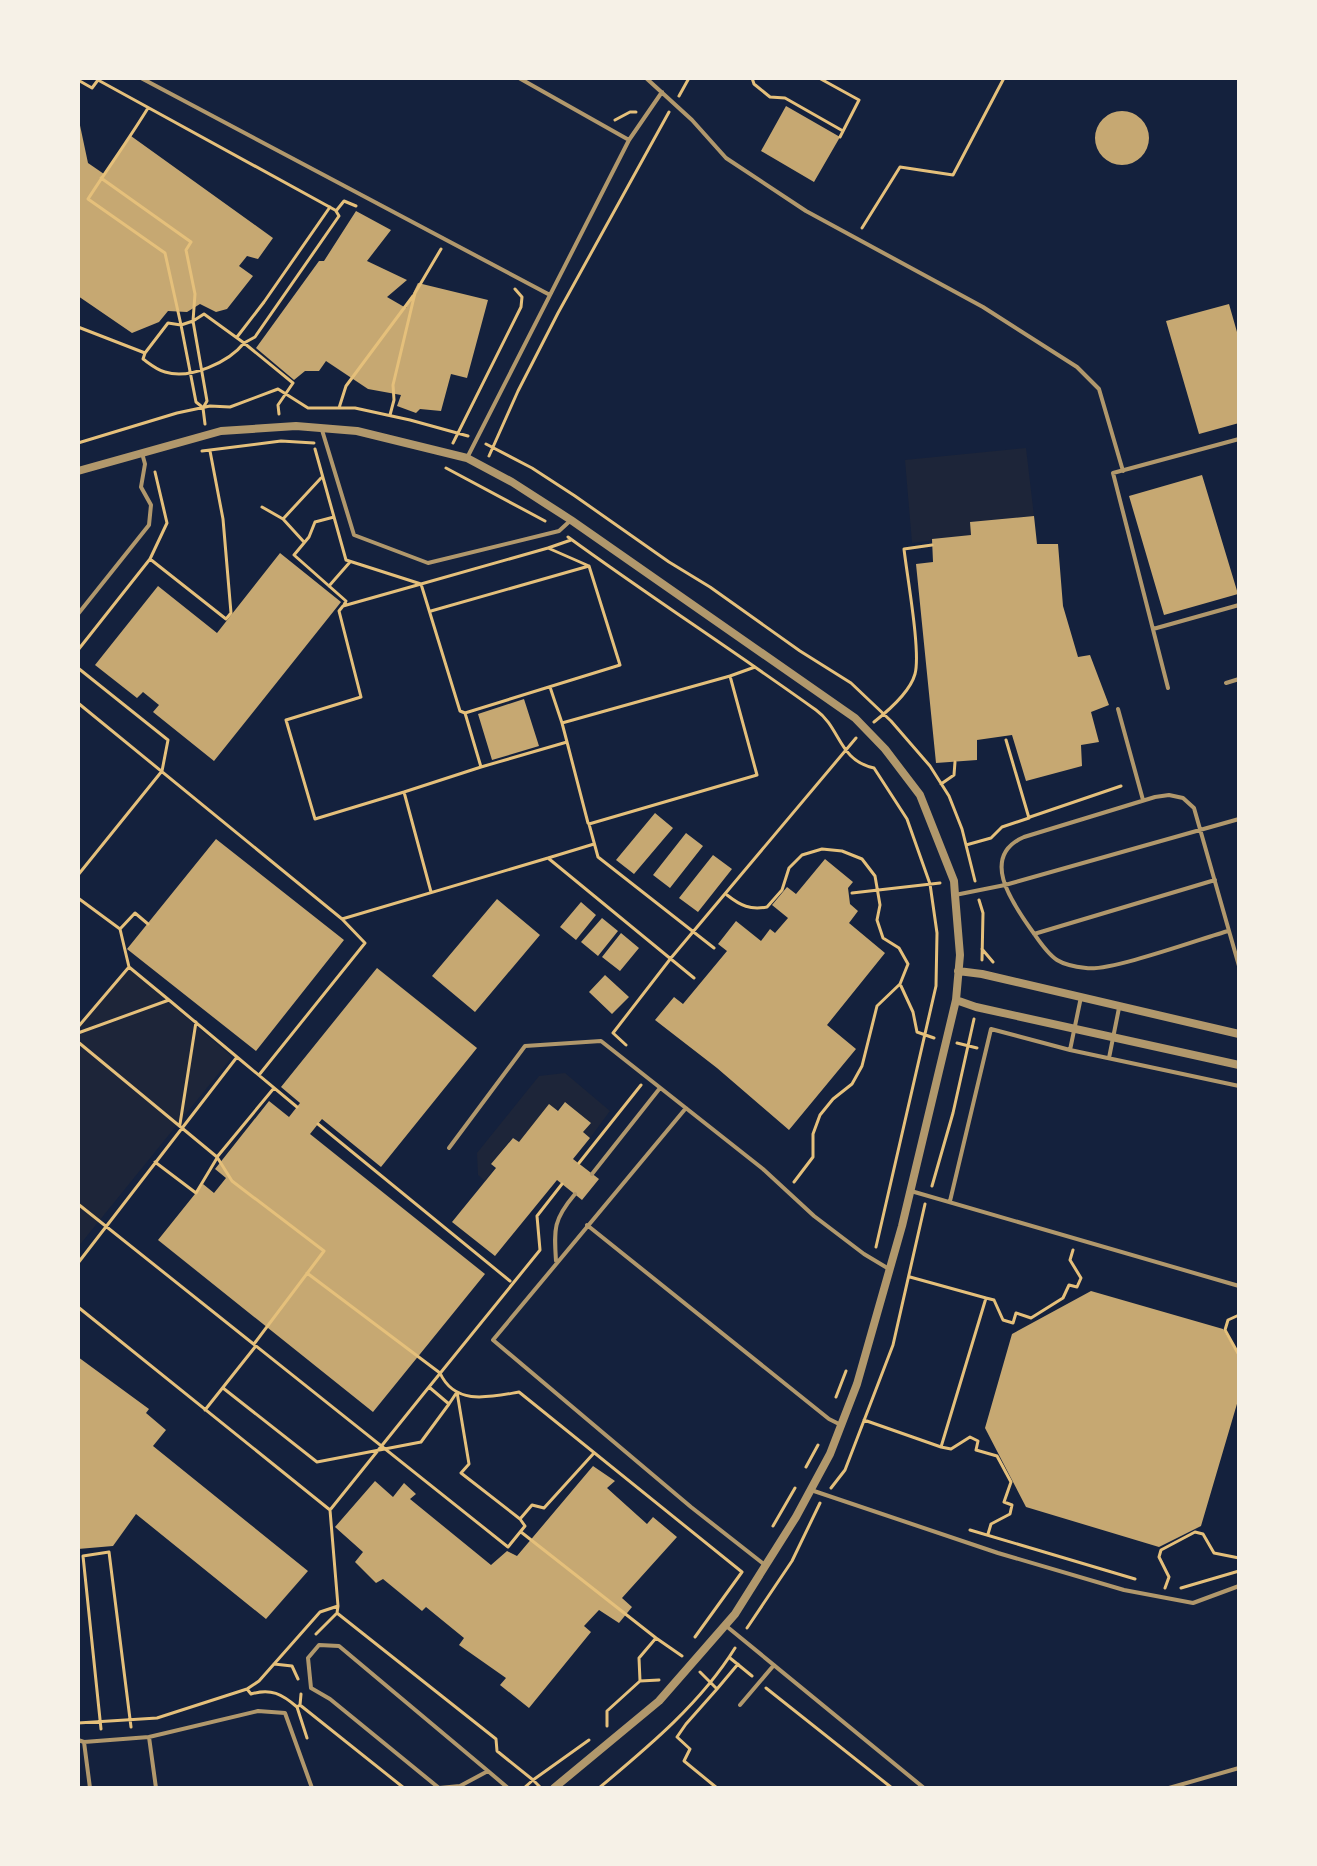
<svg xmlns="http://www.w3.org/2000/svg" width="1317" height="1866" viewBox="0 0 1317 1866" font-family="'Public Sans',sans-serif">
<rect width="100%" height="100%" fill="#14213d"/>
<path fill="#1d2539" d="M1026 448 1034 516 970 522 971 535 912 543 905 460Z
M129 967 232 1057 78 1247V1029Z
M565 1073 610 1111 590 1138 583 1132 590 1122 565 1102 519 1142 512 1138 491 1164 494 1169 485 1181 478 1175 477 1153 539 1076Z"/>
<path fill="#c6a872" d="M786 106 840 137 814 182 761 151Z
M1095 138a27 27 0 1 1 54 0a27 27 0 1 1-54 0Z
M78 116 88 163 104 174 131 136 273 238 258 259 247 256 239 266 253 276 227 309 216 312 200 304 187 312 168 311 159 322 132 333 78 296Z
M356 211 391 230 367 261 407 280 387 297 406 308 418 283 488 300 467 378 451 374 441 411 420 409 416 413 397 406 401 395 368 389 326 361 319 371H305L294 380 256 348 319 261H324Z
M1229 304 1239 339V423L1199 434 1166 321Z
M1202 475 1238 594 1164 615 1129 496Z
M1034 516 1037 544H1058L1063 606 1078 657 1090 655 1109 705 1091 712 1099 742 1081 745 1082 766 1026 781 1012 735 977 740V760L936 763 916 564 933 562 932 539 971 535 970 522Z
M280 553 341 602 214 761 153 712 159 705 143 692 137 698 95 665 158 586 217 633Z
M524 699 539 746 492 760 478 714Z
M655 813 673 828 634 874 616 860Z
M686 833 703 846 670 888 653 875Z
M216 839 344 940 256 1051 127 949Z
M713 855 732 869 698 912 679 898Z
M825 859 853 882 848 888 850 904 858 911 849 923 885 953 827 1025 856 1049 789 1130 717 1068 655 1020 674 997 683 1004 727 951 718 944 736 921 761 941 770 929 775 933 788 918 772 905 787 887 796 894Z
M497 899 540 935 475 1012 432 976Z
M581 902 596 915 576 940 560 927Z
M602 918 618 931 598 956 581 942Z
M621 933 639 948 620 971 602 957Z
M377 968 477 1048 381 1167 322 1119 310 1134 485 1274 373 1412 158 1240 203 1184 214 1193 226 1178 215 1169 269 1101 289 1117 300 1103 281 1087Z
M605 975 629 997 612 1014 589 992Z
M565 1102 591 1123 583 1132 590 1138 573 1159 599 1179 582 1200 557 1180 495 1256 452 1222 496 1168 491 1164 513 1138 519 1142 549 1104 558 1111Z
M1091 1291 1223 1329 1239 1356V1397L1201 1526 1159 1547 1026 1507 985 1428 1012 1334Z
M78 1357 149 1409 146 1413 166 1430 153 1446 308 1571 266 1619 136 1514 113 1546 78 1549Z
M593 1466 615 1481 607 1488 647 1524 653 1517 677 1537 622 1598 632 1607 619 1623 599 1610 584 1626 591 1632 529 1708 500 1685 506 1678 459 1645 464 1638 426 1607 422 1611 383 1579 376 1583 355 1562 363 1552 335 1527 375 1481 393 1497 404 1483 416 1494 410 1499 491 1565 507 1551 517 1556Z"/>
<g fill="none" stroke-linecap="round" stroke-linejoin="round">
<path stroke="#e5c07b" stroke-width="3" d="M752 78 754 84 770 97 785 98 843 131
M819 78 859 100 840 137
M78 80 92 88 98 80 335 210
M679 96 689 78
M615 120 630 112H636
M101 178 191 242 186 250 195 294 193 321 181 325 165 253 88 199C108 168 129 139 148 108
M862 228 900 167 953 175 1004 78
M78 327 145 353 143 359C150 364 157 370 165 372 190 380 229 362 244 343L293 383 278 405 279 414
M237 337 264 302 330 207
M145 353 168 323 181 325 196 402 201 406
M339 408 346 386 413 296
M390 415 394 400 393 385 415 293 441 249
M205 424 203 408 207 401 193 321 204 314 244 343 255 337 339 216 336 211 344 201 356 206
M78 443 177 413 210 406 230 407 278 389 308 408H355L410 420 468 436
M453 443 521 307 522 297 515 289
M486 444 532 468 575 496 669 562 710 587 800 651 851 683 891 721 930 766 949 796 962 829 975 881
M315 449 346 560 421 584 548 548 589 566 620 665 465 713 481 767 567 742 562 723 730 676
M202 451 281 441 314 443
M489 456 518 391 558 313 669 112
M446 468 545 521
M262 507 283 519 321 478
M334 517 315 522 309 537 294 555 346 601 344 605
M283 519 304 542
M568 537C649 596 734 651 816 710 841 728 838 760 874 768L907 819 930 884 937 933 936 986 876 1247
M548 548 571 540
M150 559 226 619 231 613 223 519 210 451
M329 586 350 562
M431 611 589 566
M78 650 150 559 167 523 155 472
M78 668 168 740 162 771 78 875
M550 687 562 723
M78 703 342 919 548 858 694 978
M874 722C888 711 910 692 915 674 921 652 907 576 904 549L932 545
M567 742 588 823
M941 784 954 775 955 762
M404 792 315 819 286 720 361 697 339 611 343 606 421 584 460 711 465 713
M1030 817 1121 786
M966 845 991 838 1002 827 1029 818 1006 740
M548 858 594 844
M431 892 404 792 481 767
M852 893 940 883
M727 895C741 906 750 910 767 907L782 890 789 868 802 855 822 849 842 851 862 859 875 876 880 905 877 920 883 938 899 948 908 964 900 984 877 1006 862 1066 852 1084 833 1099 820 1115 813 1134V1157L794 1182
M78 898 120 929
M979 900 983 913 982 960
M148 924 135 913 120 929 129 967 169 1000
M714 948 598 857 589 824 757 775 730 676 755 667
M982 949 993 962
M901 986 913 1012 917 1032 934 1038
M78 1027 129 967
M78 1033 169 1000 237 1057
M78 1042 217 1157 274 1088
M957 1043 977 1048
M626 1045 613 1033 671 958 856 738
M259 1075 365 943 342 919
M180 1124 196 1022
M318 1124 510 1281
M217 1157 232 1181 324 1251 254 1344
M155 1162 196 1193 217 1158
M579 1163 641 1085
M932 1186 953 1113 974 1019
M78 1204 508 1547 525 1526 520 1519 532 1505 544 1508 594 1453
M78 1263 237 1057 297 1107
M307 1273 440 1373C455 1406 490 1397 519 1392L742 1572 695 1637
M986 1298 994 1300 1003 1320 1013 1323 1016 1313 1031 1318 1063 1298 1069 1285 1077 1287 1081 1278 1070 1260 1073 1250
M78 1307 330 1510
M1239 1315 1228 1320 1225 1330 1239 1355
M429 1387 540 1250 537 1216 562 1184
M836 1397 846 1371
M449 1404 457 1392 469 1464 461 1473 520 1519
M205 1410 255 1347
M864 1420 941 1447 986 1298 910 1277
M941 1447 951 1449 970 1437 978 1441 976 1450 997 1456 1011 1482 1004 1502 1012 1505 1010 1514 991 1524 988 1534
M806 1467 818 1445
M831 1488 845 1470 893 1345 925 1204
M773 1526 795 1488
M970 1530 1135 1579
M521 1532 656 1638 639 1658 640 1681
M1165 1588 1169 1577 1159 1557 1161 1550 1195 1532 1203 1534 1214 1553 1239 1558
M1181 1588 1239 1571
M338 1606 337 1613 496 1739 497 1751 533 1780 589 1740
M747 1628 792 1561 820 1503
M316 1634 336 1614
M656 1638 682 1656
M730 1658 752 1676
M274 1664 292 1666 298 1679
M700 1672 717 1689 686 1724 677 1737 690 1749 684 1761 717 1788
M766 1688 892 1788
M247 1689 251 1694C271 1688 282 1694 297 1707L300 1705
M717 1689 738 1664
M301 1694 300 1705 404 1788
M297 1707 307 1738
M78 1723 157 1718 247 1689 259 1681 320 1612 338 1606 330 1510 429 1387 449 1404 421 1442 317 1462 223 1388
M607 1726V1711L640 1681 659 1680
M101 1729 83 1556 109 1552 131 1727
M524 1788 533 1780 541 1788
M599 1788C648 1747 701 1703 735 1648"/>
<path stroke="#b1986c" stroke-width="4" d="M141 78 550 295
M646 78 692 120 726 158 806 211 983 307 1077 367 1099 389 1123 471
M629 140 662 92
M322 430 354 535 428 563 559 531 571 520
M468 456 629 140 519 78
M78 614 149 525 151 505 141 487 145 464 142 453
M1153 629 1239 605
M1226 683 1239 679
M1168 688 1113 473 1239 439
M1118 709 1143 800
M955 895 1005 885 1239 819
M1228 931C1200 939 1109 972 1086 968 1077 967 1065 965 1057 960 1046 953 1038 939 1030 928 1011 901 980 856 1024 837L1155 797 1169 795 1183 798 1194 808 1239 966
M1034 934 1215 880
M1070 1050 1081 997
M1109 1058 1119 1008
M686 1108 493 1340 691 1507 765 1565
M449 1148 525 1046 601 1041 763 1169 814 1216 864 1254 889 1269
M592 1174 660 1088
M911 1191 1239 1286
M950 1201 991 1029 1070 1050 1239 1086
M587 1225 829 1419 839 1424
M556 1261C554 1229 553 1220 575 1194
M811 1490 998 1553 1124 1590 1193 1603 1239 1586
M725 1625 924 1788
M740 1705 774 1665
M78 1740 84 1742 90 1788
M84 1742 149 1737
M488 1771 460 1786 439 1788 330 1699 311 1688 308 1658 319 1645 339 1646 488 1771 508 1788
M156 1788 149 1737 258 1711 285 1713 312 1788
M1169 1788 1239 1768"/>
<path stroke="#b1986c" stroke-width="8" d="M78 471 221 431 296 426 357 431 467 458 512 482 571 520 855 718 885 749 920 795 954 881 955 895 960 955 956 1000 902 1226 857 1384 830 1454 796 1517 735 1614 659 1701 554 1788
M958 971 982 974 1239 1034
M956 1000 976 1007 1239 1065"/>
</g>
<rect width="1317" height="1866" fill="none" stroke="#f6f1e7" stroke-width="160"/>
</svg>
